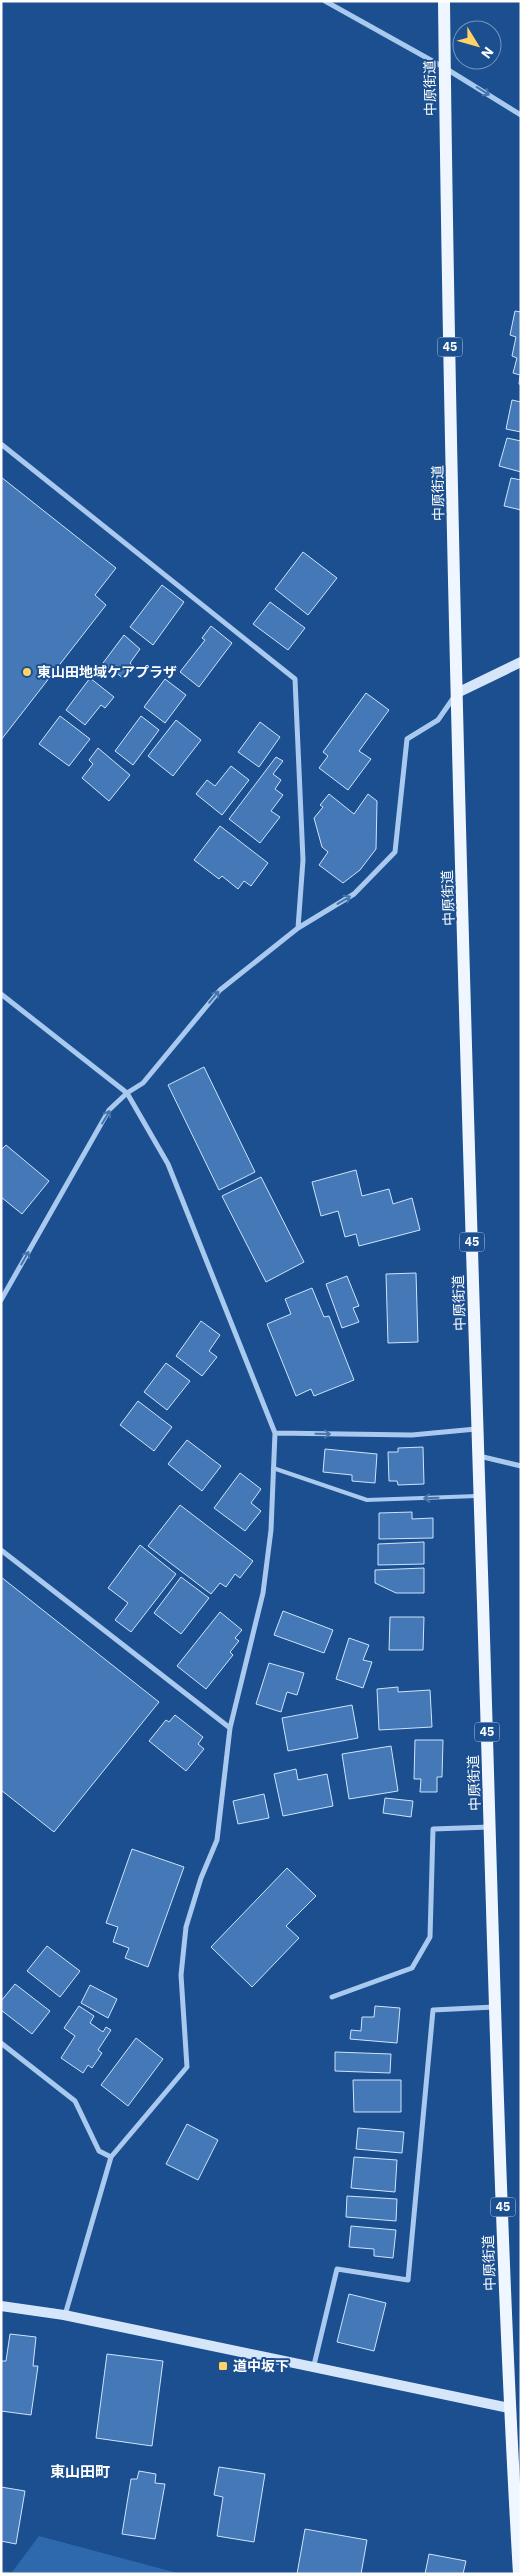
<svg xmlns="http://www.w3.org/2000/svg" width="522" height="2575" viewBox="0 0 522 2575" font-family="'IBM Plex Sans','Noto Sans JP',sans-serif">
<rect width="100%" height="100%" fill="#1b4f8f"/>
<path fill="#2e69ad" d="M39 2536 181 2574H1V2571L12 2572Z"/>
<path fill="#4478b7" stroke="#cfe3fa" d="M515 311 521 312V385L519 384 520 375 513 373 517 358 512 356 516 337 510 335Z
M512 400 521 402V432L506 429Z
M507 438 521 441V472L499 466Z
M1 477 116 568 95 595 106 605 1 740Z
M511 478 521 480V510L504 506Z
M303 552 337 578 308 615 275 589Z
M162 585 184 602 153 645 130 627Z
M270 602 305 628 288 650 253 624Z
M211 626 232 643 199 687 180 672 205 640 202 638Z
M124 635 140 649 130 663 133 666 123 678 103 663Z
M90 678 114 697 105 708 101 705 85 725 66 710Z
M165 679 186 695 165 723 144 707Z
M366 693 389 710 359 751 371 759 348 790 319 768 328 756 323 752Z
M60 716 90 739 69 766 39 744Z
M141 716 159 730 133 765 115 751Z
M176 720 201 740 173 776 148 756Z
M260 722 280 737 259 767 238 752Z
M98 748 130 775 109 801 82 778 93 764 89 760Z
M276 757 283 761 273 774 281 780 275 789 283 795 271 811 280 817 260 843 229 819Z
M231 766 249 780 222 815 196 794 207 780 215 786Z
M329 794 354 814 368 794 377 801 376 849 360 870 343 883 319 865 328 852 322 847 314 818 323 807 320 805Z
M220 826 268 863 251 886 244 881 238 889 222 876 219 879 194 860Z
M204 1067 255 1172 219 1190 168 1085Z
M6 1145 49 1181 22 1214 1 1197V1150Z
M356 1170 362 1196 389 1189 393 1204 412 1198 420 1230 359 1246 356 1234 345 1237 338 1211 321 1216 312 1182Z
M261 1177 304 1262 266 1282 222 1196Z
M416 1273 418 1342 388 1343 386 1274Z
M347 1276 359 1306 353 1308 359 1322 342 1328 326 1284Z
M312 1288 324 1317 329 1316 354 1380 314 1396 311 1389 296 1396 267 1324 291 1314 285 1299Z
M201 1321 220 1335 209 1351 217 1357 202 1376 176 1356Z
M166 1363 190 1381 167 1410 144 1392Z
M138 1401 172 1427 154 1451 120 1425Z
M187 1440 221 1466 202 1491 168 1464Z
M423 1447 424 1484 398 1485 397 1481H389L388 1452H398V1448Z
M325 1449 377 1454 375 1483 352 1481V1475L323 1472Z
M240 1473 261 1489 251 1503 261 1511 245 1531 214 1508Z
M180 1505 253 1561 240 1578 235 1574 226 1587 220 1583 211 1594 148 1546Z
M412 1512V1519L433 1518V1538L379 1539V1513Z
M424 1542V1564L378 1565V1544Z
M140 1545 176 1574 131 1632 115 1620 128 1603 108 1588Z
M424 1568V1593H396L375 1583V1570Z
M1 1577 159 1702 54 1832 1 1790Z
M181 1577 209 1598 181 1634 154 1613Z
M283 1611 333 1630 324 1653 274 1635Z
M220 1612 242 1630 235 1638 239 1641 230 1652 233 1655 206 1689 177 1666Z
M390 1617H424L423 1650H389Z
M349 1638 369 1645 363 1660 372 1662 363 1688 336 1679Z
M269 1663 304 1673 297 1695 287 1692 281 1712 256 1704Z
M398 1687V1692L430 1690 432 1727 379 1730 377 1689Z
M352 1705 358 1738 288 1751 282 1718Z
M175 1715 203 1737 198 1744 204 1749 186 1771 149 1741 166 1720 169 1722Z
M415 1740H443L442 1777H437V1792H420L421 1779H414Z
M391 1746 398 1791 349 1799 342 1754Z
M296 1769 298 1780 327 1774 333 1806 283 1816 274 1774Z
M264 1794 269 1818 238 1824 233 1801Z
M385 1798 413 1801 411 1817 383 1813Z
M132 1849 184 1867 148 1967 125 1958 129 1948 113 1942 118 1927 106 1923Z
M287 1868 316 1896 286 1926 299 1938 252 1987 211 1947Z
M47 1946 80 1971 60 1997 27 1971Z
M15 1984 50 2011 32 2034 1 2010V2001Z
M90 1985 117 1999 108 2018 81 2003Z
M79 2006 94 2016 90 2023 103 2032 106 2027 111 2030 98 2050 102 2053 92 2068 88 2065 83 2073 61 2058 75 2036 64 2028Z
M375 2006 400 2008 397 2043 350 2039 351 2030 361 2031 362 2017H374Z
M136 2038 163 2059 128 2106 101 2085Z
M335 2052 391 2054 390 2073 335 2071Z
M353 2080H401V2112H354Z
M187 2124 218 2140 198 2180 166 2164Z
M358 2128 404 2132 402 2153 356 2149Z
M354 2157 397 2160 395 2192 351 2188Z
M347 2196 397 2199 396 2221 346 2217Z
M351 2226 396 2230 393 2258 374 2256V2249L349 2247Z
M349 2294 386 2303 374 2351 337 2342Z
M10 2334 36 2337 33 2366H38L31 2415 1 2411V2361H6Z
M107 2354 163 2361 152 2446 96 2438Z
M219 2467 265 2474 254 2542 217 2536 223 2497 214 2495Z
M139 2471 156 2474 155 2483 165 2484 155 2539 122 2534 131 2479H137Z
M1 2487 25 2491 16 2544 1 2541Z
M305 2529 367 2540 361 2574H297Z
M429 2554 466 2561 463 2574H425Z"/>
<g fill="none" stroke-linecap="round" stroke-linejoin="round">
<path stroke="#a9c9ee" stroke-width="4" d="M273 1468 367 1500 477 1496"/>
<path stroke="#a9c9ee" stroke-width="5" d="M325 1 445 68 521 115
M1 444 295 679 303 860 298 928
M1 994 127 1093 168 1164 275 1433 271 1530 263 1593 230 1728 217 1840 201 1878 186 1927 181 1975 187 2067 111 2157
M1 1300 109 1110 127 1093 143 1083 220 990 298 928 354 894 395 852 407 739 438 720 454 697
M275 1433 412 1435 476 1429
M479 1456 521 1466
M1 1550 230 1728
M332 1997 412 1968 430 1937 433 1829 490 1827
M1 2043 75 2101 99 2151 111 2157 65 2315
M314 2365 337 2269 408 2280 433 2010 494 2007"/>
<path stroke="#d6e6fa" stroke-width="10" d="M457 693 521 662
M1 2306 64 2315 509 2408"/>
<path stroke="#f0f6ff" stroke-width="12" d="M444 1C450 536 466 1070 483 1604 493 1928 500 2251 519 2574"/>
</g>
<defs><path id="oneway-shaft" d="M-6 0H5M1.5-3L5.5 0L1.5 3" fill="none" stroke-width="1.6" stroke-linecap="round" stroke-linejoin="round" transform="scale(1.25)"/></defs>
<g stroke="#4674ac">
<use href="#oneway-shaft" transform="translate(483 91) rotate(32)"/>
<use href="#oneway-shaft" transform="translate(344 900) rotate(-31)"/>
<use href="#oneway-shaft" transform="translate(214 997) rotate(-50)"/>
<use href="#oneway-shaft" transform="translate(106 1117) rotate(-59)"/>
<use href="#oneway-shaft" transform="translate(25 1258) rotate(-60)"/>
<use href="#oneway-shaft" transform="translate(323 1434) rotate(1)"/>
<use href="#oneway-shaft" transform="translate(431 1498) rotate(178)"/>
</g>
<g fill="#ffd166" stroke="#1b4f8f" stroke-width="2">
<circle cx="27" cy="672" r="5"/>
<rect x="218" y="2361" width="10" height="10" rx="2.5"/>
</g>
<g text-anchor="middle" stroke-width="4" stroke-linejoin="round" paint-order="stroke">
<g fill="#1b4f8f" stroke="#bbcadd" stroke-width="1">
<rect x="437.5" y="337.5" width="25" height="19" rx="4"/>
<rect x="459.5" y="1232.5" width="25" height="19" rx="4"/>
<rect x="474.5" y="1722.5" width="25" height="19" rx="4"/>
<rect x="490.5" y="2197.5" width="25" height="19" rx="4"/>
</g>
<g font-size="12" font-weight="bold" fill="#fff">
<text x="450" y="351">45</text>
<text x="472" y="1246">45</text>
<text x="487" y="1736">45</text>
<text x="503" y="2211">45</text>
</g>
<g font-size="14" fill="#fff" stroke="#1b4f8f">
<text transform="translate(430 88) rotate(-91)" y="5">中原街道</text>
<text transform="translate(438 493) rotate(-91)" y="5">中原街道</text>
<text transform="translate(448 898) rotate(-92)" y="5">中原街道</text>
<text transform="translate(459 1303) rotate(-92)" y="5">中原街道</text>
<text transform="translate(474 1783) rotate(-92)" y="5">中原街道</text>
<text transform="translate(489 2263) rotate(-92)" y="5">中原街道</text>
</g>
<g font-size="14" font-weight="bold" fill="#fff" stroke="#1b4f8f" text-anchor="start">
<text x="37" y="677">東山田地域ケアプラザ</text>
<text x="233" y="2371">道中坂下</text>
</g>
<g font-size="15" font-weight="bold" fill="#fff" stroke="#1b4f8f">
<text x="80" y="2477">東山田町</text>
</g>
</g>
<rect width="522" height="2575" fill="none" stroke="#ffffff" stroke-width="5"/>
<g transform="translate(477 45) rotate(127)"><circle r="24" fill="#1b4f8f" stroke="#7695bc"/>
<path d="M0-4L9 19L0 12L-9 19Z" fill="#ffd166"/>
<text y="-8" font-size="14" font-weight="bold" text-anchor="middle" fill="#ffffff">N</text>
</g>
</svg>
